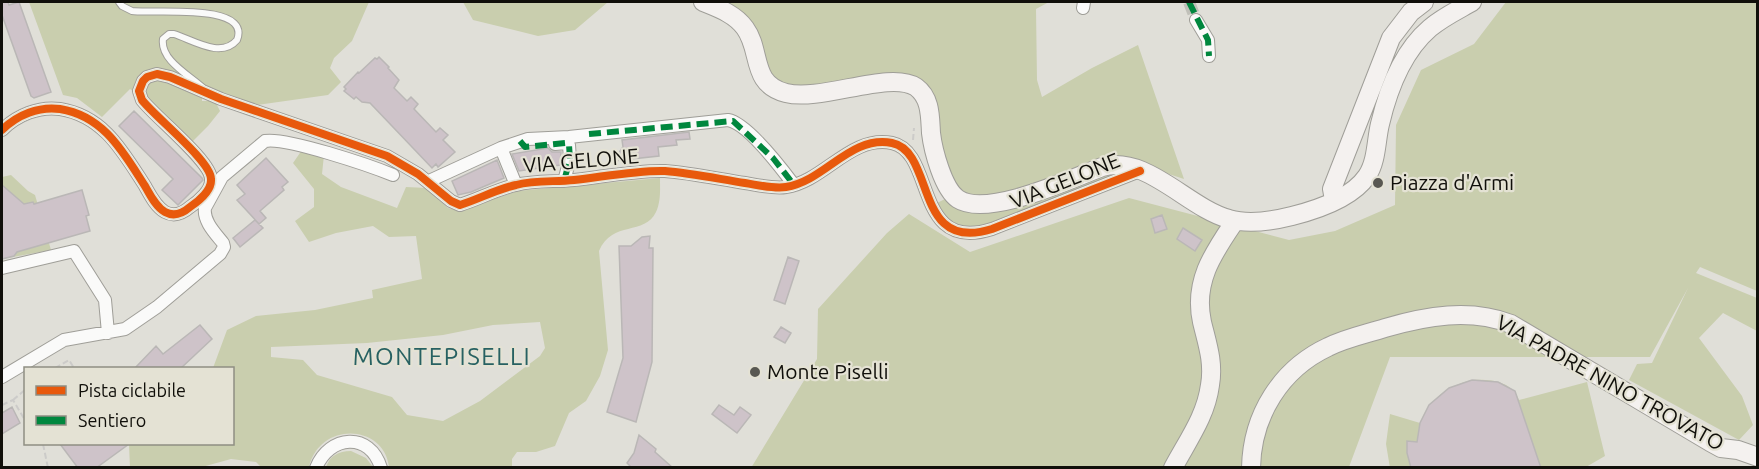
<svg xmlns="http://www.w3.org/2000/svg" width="1759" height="469" viewBox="0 0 1759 469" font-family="Ubuntu,sans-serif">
<rect width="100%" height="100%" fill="#e0dfd8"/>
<path fill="#c9ceae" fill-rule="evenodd" d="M29 2H369L352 41 334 58 330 68 341 82 328 95 257 105 224 94 202 93V101H215L220 111 208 126 191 143 148 102 130 89 102 117 77 98 63 95Z
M463 2H608L575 30 538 36 473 20Z
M722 2H1049L1036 9 1037 80 1042 97 1092 68 1138 45 1184 179 1135 163 1028 189 977 199 954 189C949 172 941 153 938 135 934 109 944 90 913 76L804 90 776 81Z
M1506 2H1757V291L1700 267 1696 273 1757 298V331L1723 313 1699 338 1742 396 1753 425 1739 440 1629 380 1637 364 1652 363 1688 288 1650 357H1390L1349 467 751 468 817 359 818 309 887 233 909 214 970 252 1129 198 1289 240 1335 231 1395 205 1396 125 1421 70 1474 44Z
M302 150 324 155 322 174 341 187 397 208 406 187 427 188 448 208 459 211 517 191 660 178C660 189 661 201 656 212 645 236 612 220 599 251L608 350 600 376 586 401 569 413 555 446 536 452H517L512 459V467H389C384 424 320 421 309 467H261L256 462 231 459 202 467 130 468 129 444H232V368H213L227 330 256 316 315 310 373 298 372 290 422 279 416 236 389 237 373 226 336 233 309 242 295 221 314 207V189L293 163ZM540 322 545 348 540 356 480 401 443 421 407 415 392 397 317 375 303 360 271 357V347L367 343 443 335 493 325Z
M1124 172 991 224C964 229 950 230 937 203L947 198 952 204Z
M11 175 28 191 35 195 51 250 2 259V177Z
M1472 380C1490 379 1512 381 1519 400L1587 382 1605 456 1586 467 1390 468 1386 444 1390 414 1420 423C1430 399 1447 386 1472 380Z
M351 451 366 458 373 467H326C330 456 338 451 351 451Z"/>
<path fill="#cec3c9" stroke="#bab7b6" stroke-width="1.5" d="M2 2H8L9 5 19 2 51 92 34 98 31 96 2 15Z
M379 57 389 67 388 68 399 80 394 88 407 101 411 97 418 104 414 109 436 132 440 128 448 135 443 140 455 152 438 167 436 164 432 168 370 103 362 102 356 97 354 99 344 91 346 89 344 87 358 72 359 73 375 58 377 59Z
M134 111 202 178 203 180 178 205 162 190 173 179 119 126Z
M689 132 690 139 676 140 677 145 658 147 659 156 613 161 623 147 622 140Z
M548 148 552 152H561L560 165 519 171 512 154Z
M266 158 288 182 282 187 284 190 260 211 266 218 259 224 237 200 245 194 237 185Z
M497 160 504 178 471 192 458 195 452 181Z
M2 185 24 204 33 202 34 204 82 190 89 215 86 216 90 231 17 252 14 256 2 259Z
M1162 215 1167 229 1155 233 1151 219Z
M255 220 263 228 240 247 233 238Z
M1183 228 1202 240 1195 251 1177 239Z
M650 236 649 248H653L652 362 636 422 607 412 623 358 619 246H631L642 237Z
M788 257 799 261 785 304 774 300Z
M200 325 212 339 180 369H134L156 346 163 354Z
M781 327 791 333 785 343 774 337Z
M1472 380 1498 382 1515 391 1541 468H1411L1407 453V441L1417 442 1420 423 1429 405 1449 388Z
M719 405 734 415 740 407 751 415 737 433 712 414Z
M12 407 20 423 2 434V413Z
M639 435 656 449 655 452 673 468H632L627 463 634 453Z
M60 444H129L96 468H78Z"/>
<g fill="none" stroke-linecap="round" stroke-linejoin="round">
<path stroke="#c1c0b9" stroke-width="12" stroke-dasharray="12 6" stroke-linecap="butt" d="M1189 2 1196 20"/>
<g stroke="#9f9e98" stroke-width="8">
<path id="lane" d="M119 2 122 6 132 11C151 14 252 2 237 40 221 59 193 40 174 34H169L163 39C160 60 189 75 202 87"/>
</g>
<g stroke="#9f9e98" stroke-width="14">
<path id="street" d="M1083 8 1084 2
M1196 20 1208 40 1209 56
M2 130C17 115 39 106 60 109 104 116 123 152 145 186 150 195 156 207 165 212 174 217 183 213 190 207 199 201 212 190 211 179 211 161 155 117 142 100L139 91 143 81 147 77 157 74 170 77 221 99 387 156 418 174 451 201 460 205C479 199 497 189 516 185 534 180 555 182 574 180 602 177 637 170 665 171 691 173 719 179 745 183 758 185 773 189 786 187 825 181 850 135 892 143 936 152 913 254 992 229L1140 171
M555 144 566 143 569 145 570 159 564 181
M501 148 516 185
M429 181 501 148 528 139 569 137 728 120C747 123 782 169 794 185
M2 268 74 251 105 300 108 333
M2 377 64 340 125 329 157 307 220 254 224 247 223 243C215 233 203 221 205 208L222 177 265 141C286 137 371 166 393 175
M316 468C329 435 370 431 381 468"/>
</g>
<g stroke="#9f9e98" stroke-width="20">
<path id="secondary" d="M703 2C718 8 735 14 745 28 762 51 750 84 786 93 821 102 890 70 916 87 931 98 930 117 931 133 933 150 943 189 958 199 987 218 1071 179 1102 167 1146 154 1188 208 1229 219 1249 225 1272 221 1292 216 1316 210 1352 198 1367 176 1377 161 1376 140 1380 124 1388 90 1403 51 1430 28 1443 17 1458 10 1472 2
M1334 200 1332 189 1391 38 1411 12 1424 2
M1173 468C1188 440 1206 416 1210 385 1214 362 1207 343 1202 322 1193 281 1214 252 1235 221
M1251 468C1252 415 1281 369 1328 347 1346 338 1366 334 1385 328 1426 316 1470 308 1511 324L1710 442 1721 448 1738 450 1758 457"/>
</g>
<path stroke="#cccbc9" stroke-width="2" stroke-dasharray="6 3" stroke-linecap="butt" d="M913 140 914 128
M55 368 69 360 74 368
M13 400 26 389
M2 405 13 400 26 422
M43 444 48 468"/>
<use href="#lane" stroke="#fafaf9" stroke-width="6"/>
<use href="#street" stroke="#fafaf9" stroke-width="12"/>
<use href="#secondary" stroke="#f4f1ef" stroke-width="18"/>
<path stroke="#00873e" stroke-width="6" stroke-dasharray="12 6" stroke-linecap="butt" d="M1189 2 1208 40 1209 56
M589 134 733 121 773 158 794 185
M520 141 525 147 566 143 569 145 570 159 564 181"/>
<g stroke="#e4e2d4" stroke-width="11">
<path id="cycleway" d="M2 130C17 115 39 106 60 109 104 116 123 152 145 186 150 195 156 207 165 212 174 217 183 213 190 207 199 201 212 190 211 179 211 161 155 117 142 100L139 91 143 81 147 77 157 74 170 77 221 99 387 156 418 174 451 201 460 205C479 199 497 189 516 185 534 180 555 182 574 180 602 177 637 170 665 171 691 173 719 179 745 183 758 185 773 189 786 187 825 181 850 135 892 143 936 152 913 254 992 229L1140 171"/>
</g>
<use href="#cycleway" stroke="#e8590c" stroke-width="8"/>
</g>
<g fill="#595852" stroke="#e4e2d4" stroke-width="2">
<circle cx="1378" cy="183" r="6"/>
<circle cx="755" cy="372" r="6"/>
</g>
<g text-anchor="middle" stroke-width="4.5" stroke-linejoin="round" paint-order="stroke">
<g font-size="21" fill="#100f0a" stroke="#e4e2d4">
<text transform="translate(581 161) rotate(-5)" y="7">VIA GELONE</text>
<text transform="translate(1065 181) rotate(-22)" y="7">VIA GELONE</text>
<text transform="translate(1610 383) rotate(29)" y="7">VIA PADRE NINO TROVATO</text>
</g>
<g font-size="21" fill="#100f0a" stroke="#e4e2d4" text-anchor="start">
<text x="1390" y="190">Piazza d'Armi</text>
<text x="767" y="379">Monte Piselli</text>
</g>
<g font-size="24" letter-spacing="1.5" fill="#276162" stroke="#e4e2d4">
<text x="442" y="365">MONTEPISELLI</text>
</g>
</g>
<rect width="1759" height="469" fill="none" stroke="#100f0a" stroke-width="6"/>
<rect x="24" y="367" width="210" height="78" fill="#e4e2d4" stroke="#8f8e83" stroke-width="1.5"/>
<rect x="36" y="386" width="30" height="9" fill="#e8590c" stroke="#8f8e83" stroke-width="1.5"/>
<text x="78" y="397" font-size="18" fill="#100f0a">Pista ciclabile</text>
<rect x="36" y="416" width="30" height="9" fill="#00873e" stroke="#8f8e83" stroke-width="1.5"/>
<text x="78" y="427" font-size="18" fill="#100f0a">Sentiero</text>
</svg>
